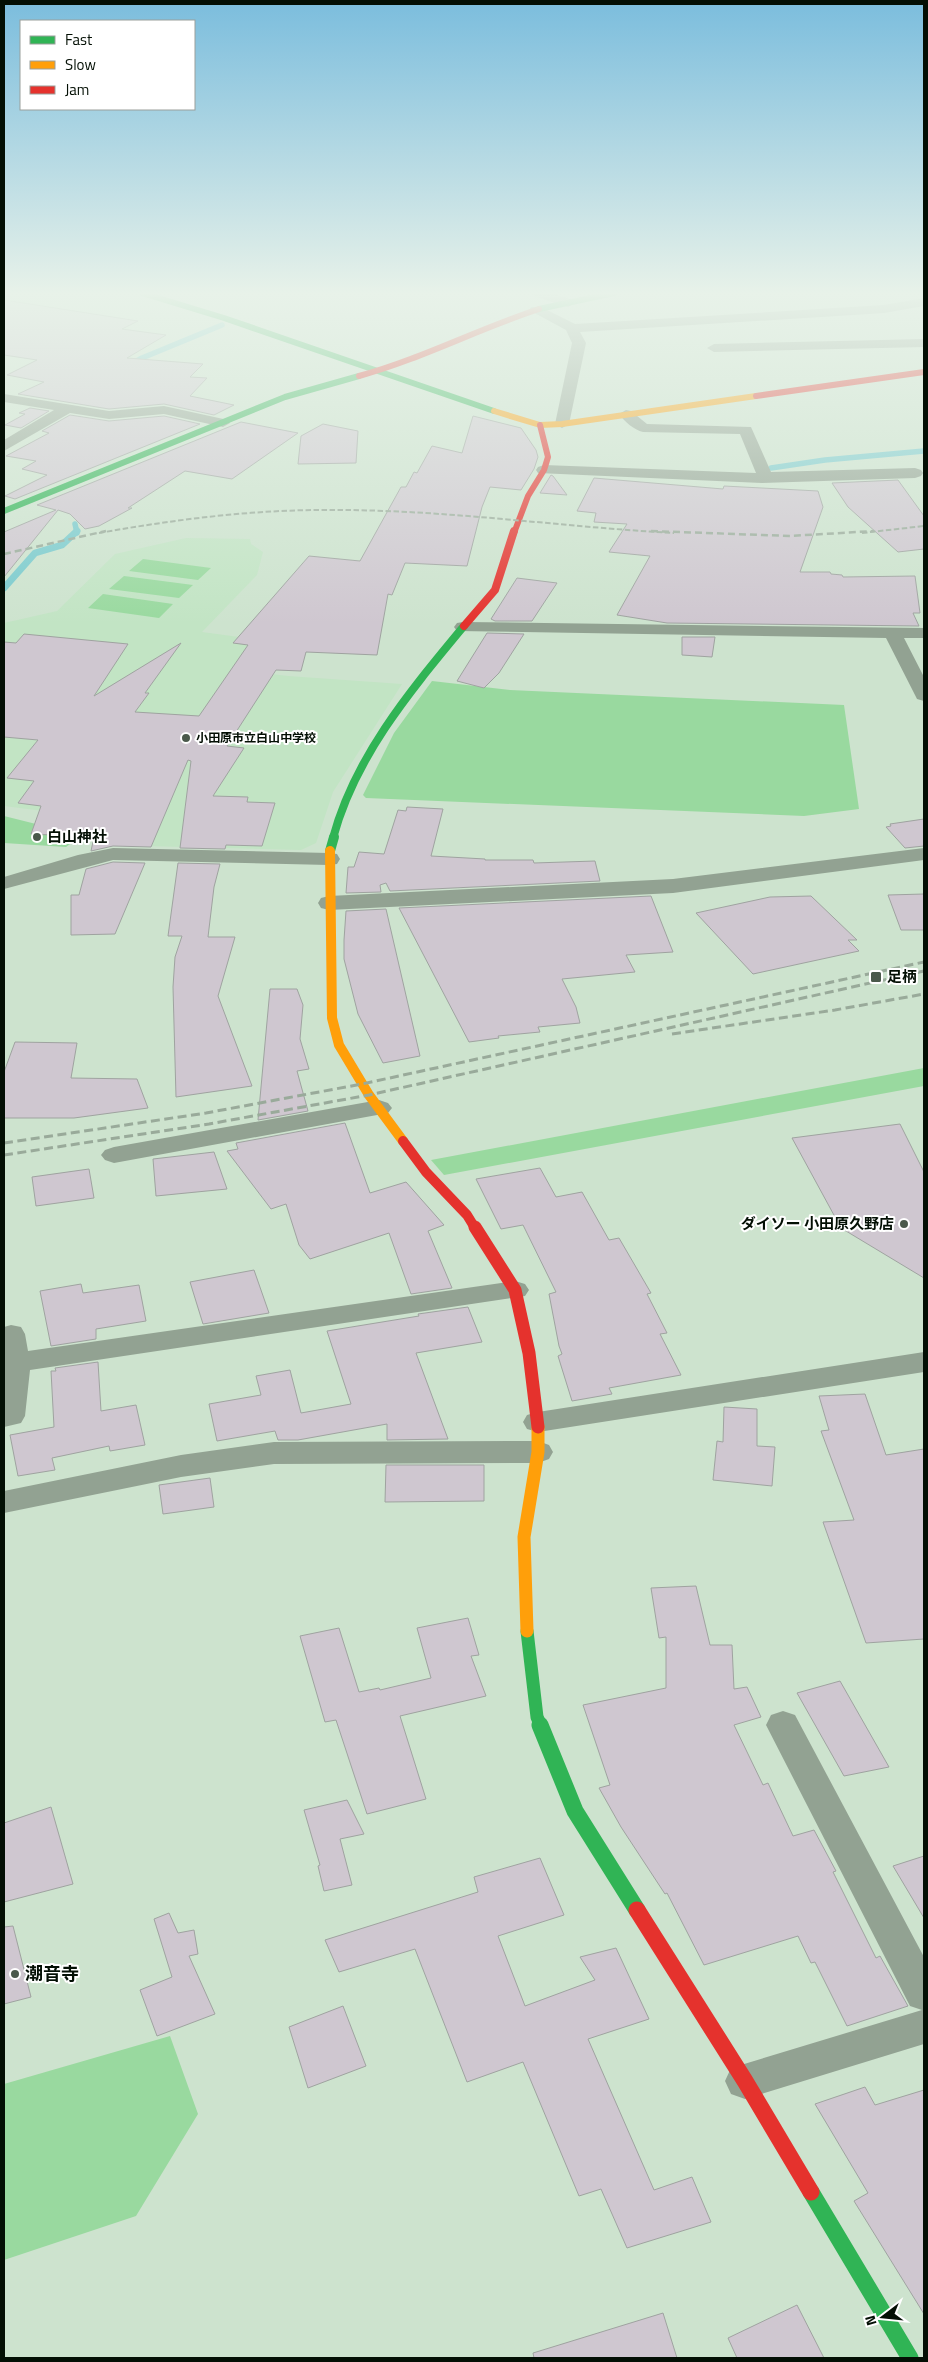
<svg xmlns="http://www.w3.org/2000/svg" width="928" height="2362" viewBox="0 0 928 2362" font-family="'Titillium Web','Noto Sans JP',sans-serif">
<rect width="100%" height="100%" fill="#cde3ce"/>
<path fill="#c2e4c4" d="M186 538 250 539 251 544 263 552 257 575 202 632 262 640 237 670 288 676 402 684 333 792 316 843 301 850 102 845 59 813 4 806V623L57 611 115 554Z"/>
<path fill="#99d99f" d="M143 559 211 568 198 580 129 571Z
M124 576 193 585 179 598 109 589Z
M103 594 173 604 159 618 88 608Z
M432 681 510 690 844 705 859 809 804 816 366 798 363 795 394 733Z
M4 816 52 828 70 844 66 847 4 843Z
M924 1068V1086L444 1175 431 1160Z
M170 2036 198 2114 136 2216 4 2260V2084Z"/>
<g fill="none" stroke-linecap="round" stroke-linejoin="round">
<path stroke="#78cacd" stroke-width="5.5" d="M128 366 142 358 222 325
M771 468 825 460 924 451
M75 524 77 533"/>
<path stroke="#78cacd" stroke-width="7" d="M4 588 35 553 62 545 77 531"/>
</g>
<path fill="#cfc7d0" stroke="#9fa3a0" d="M4 300 138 321 122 329 166 335 127 358 203 364 190 377 207 378 190 396 234 405 214 415 164 404 109 409 18 394 44 382 7 375 37 360 4 355Z
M30 408 49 411 21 428 5 425 25 414 19 413Z
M70 415 109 421 164 416 200 424 15 499 5 496 47 475 22 469 36 461 6 456 49 433 42 431Z
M473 416 521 428 536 450 538 457 534 469 521 490 490 487 482 507 467 566 405 563 392 595 388 594 377 655 306 652 301 671 276 670 227 746 244 748 213 796 248 797 247 802 275 803 262 846 226 845 225 849 180 848 191 761 188 760 151 847 113 846 91 851 94 837 31 834 41 806 18 803 34 781 7 778 38 740 4 737V642L16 643 24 634 128 644 94 696 181 643 145 693H149L135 712 199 716 248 645 233 643 309 556 360 561 401 487H406L414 472 417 473 432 446 462 453Z
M241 422 298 433 232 479 185 471 128 508H132L99 526 85 529 70 514 58 510 4 577V532L56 510 37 505Z
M323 424 358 431 356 463 298 464 301 436Z
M551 475 553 476 567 495 540 493Z
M594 478 723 489 724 486 818 491 823 507 800 572H830L831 574 842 575 843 577 915 576 920 613H913L919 626 667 623 617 615 650 556 609 552 627 524 594 522 596 513 577 511Z
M898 480 924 516V549L898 552 848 507 832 483Z
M517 578 557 583 532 621H495L491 619Z
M487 633 524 634 499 673 484 688 457 681Z
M682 637H715L712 657 682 655Z
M407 807 443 809 431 856 485 859V860H533L534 863 595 861 600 881 390 891 386 883 380 885 381 892 346 893 348 867H354L359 852 384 854 398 810 406 811Z
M924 819V846L905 848 886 827 891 826 890 824Z
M113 862 145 863 115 934 71 935V895H79L86 869Z
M178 863 220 864 214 887 208 937H235L218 996 252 1086 176 1097 173 987 175 957 182 936H168Z
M924 894V930H901L888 895Z
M651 896 673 952 626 955 635 972 562 979 576 1007 580 1023 538 1027 540 1032 498 1036 499 1038 469 1042 399 908Z
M811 896 857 940H848L859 951 753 974 696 913 770 897Z
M386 909 420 1056 383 1063 358 1014 344 959V940L346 911Z
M270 989H297L303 1005 300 1039 309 1069 297 1071 308 1111 258 1120Z
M15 1042 77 1043 71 1078 137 1079 148 1108 74 1118H4V1072Z
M345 1123 370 1193 406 1182 444 1225 428 1231 452 1288 411 1294 389 1233 310 1259 299 1245 286 1204 271 1209 227 1151 238 1149 236 1143Z
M900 1124 924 1172V1278L841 1228 792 1138Z
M214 1152 227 1189 156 1196 153 1159Z
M540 1168 556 1197 582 1192 609 1240 619 1238 651 1293 647 1294 667 1333 660 1334 681 1375 609 1388 612 1394 572 1401 558 1356 562 1354 559 1346 549 1294 556 1292 523 1225 501 1229 476 1179Z
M89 1169 94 1198 36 1206 32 1177Z
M254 1270 269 1313 203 1324 190 1282Z
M81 1284 83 1293 139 1285 146 1321 96 1329V1339L51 1346 40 1291Z
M468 1307 482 1342 416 1353 448 1439 387 1440V1424L298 1440H278L275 1431 217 1441 209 1404 261 1395 256 1376 290 1370 301 1413 351 1404 327 1331 419 1316 418 1314Z
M98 1362 101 1411 136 1405 145 1445 110 1451 109 1446 52 1458 55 1470 18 1476 10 1435 54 1427 51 1371H56L55 1368Z
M865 1394 886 1455 924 1449V1639L866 1643 823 1522 854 1520 821 1431 829 1430 819 1396Z
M724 1407 757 1409V1446L775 1447 772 1486 713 1480 717 1441 723 1442Z
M386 1465H484V1501L385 1502Z
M210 1478 214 1507 163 1514 159 1485Z
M696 1586 710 1645H732L734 1689 747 1687 761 1717 734 1725 763 1785 768 1783 793 1836 814 1830 836 1871 833 1872 876 1958 880 1956 908 2006 847 2026 815 1962 811 1963 798 1936 704 1965 667 1893 665 1894 621 1827 599 1788 610 1785 583 1705 666 1688V1637L659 1638 651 1588Z
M468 1618 479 1655 471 1656 486 1696 400 1716 426 1799 367 1814 336 1720 325 1722 300 1636 339 1628 359 1692 379 1688 380 1690 431 1678 417 1628Z
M840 1681 889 1767 844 1776 797 1693Z
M347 1800 364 1834 340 1839 352 1885 324 1891 318 1866 320 1865 304 1810Z
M51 1807 73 1884 4 1902V1823Z
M924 1856V1918L893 1866Z
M540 1858 564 1915 498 1936 525 2006 595 1980 580 1957 616 1948 649 2019 588 2039 654 2190 692 2177 711 2222 627 2248 601 2189 579 2196 523 2062 467 2082 415 1949 339 1972 325 1940 478 1892 474 1877Z
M169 1913 178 1933 194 1930 198 1954 189 1956 215 2014 157 2036 140 1990 172 1977 154 1919Z
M13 1926 31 1997 4 2004V1927Z
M343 2006 366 2066 308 2088 289 2027Z
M865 2087 875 2105 924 2090V2314L854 2201 868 2193 815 2104Z
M797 2305 824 2358H737L728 2338Z
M663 2313 677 2358H534L533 2353Z"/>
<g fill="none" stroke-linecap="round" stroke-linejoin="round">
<path fill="#92a292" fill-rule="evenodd" d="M533 293H551L573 300 575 303 568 307 534 296Z
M924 298V306L884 313 580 332 586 343 569 424 562 428 555 424 572 343 566 330 529 310 531 307H541L575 324 884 305Z
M924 339V347L714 352 707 348 714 344Z
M4 394 109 411 164 406 228 420 230 423 223 427 164 414 109 419 70 413 4 451V440L54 410 4 402Z
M626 410 631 411 647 424 751 427 771 472 915 468 921 470 923 473 921 476 915 478 762 483 538 473 536 470 538 467 544 465 756 473 740 434 643 432C634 430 624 421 619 414Z
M463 622 924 628V638H904L924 677V701L917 699 915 695 886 638 457 631 454 627 457 623Z
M113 848 329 853 337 854 340 859 337 864 329 865 113 860 4 889V877L78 855Z
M924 848V860L673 893 329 910 321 908 318 903 321 898 329 896 673 879Z
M379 1100 388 1103 392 1108 388 1113 114 1163 105 1160 101 1155 105 1150 114 1147Z
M515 1281 525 1284 529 1290 525 1296 30 1370 25 1416 21 1423 4 1427V1327L11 1325 21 1327 25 1334 28 1351Z
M924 1352V1372L538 1432 527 1429 523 1422 527 1415 538 1412Z
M538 1441 549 1445 553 1452 549 1459 538 1463 274 1464 181 1477 4 1513V1491L181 1455 274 1442Z
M783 1711 795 1715 924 1957V2044L745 2099 731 2094 725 2081 731 2068 922 2010 910 2006 766 1725 771 1715Z"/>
<path stroke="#30b455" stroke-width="6" d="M142 293 224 318 494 411
M539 309 614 293
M4 511 285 397 359 376"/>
<path stroke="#30b455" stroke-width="8" d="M333 838C355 756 411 690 464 626"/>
<path stroke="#30b455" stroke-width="10" d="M330 851 334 837"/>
<path stroke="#30b455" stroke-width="13" d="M527 1631 537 1717 541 1726"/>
<path stroke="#30b455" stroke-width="17" d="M540 1725 575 1811 637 1910
M811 2192 910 2358"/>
<path stroke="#ff9f0a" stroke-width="6" d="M494 411 540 425 562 424 756 396"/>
<path stroke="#ff9f0a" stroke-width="10" d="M330 851 332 1018 339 1045 369 1095 403 1141"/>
<path stroke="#ff9f0a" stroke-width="13" d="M527 1631 524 1537 538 1452V1427"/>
<path stroke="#e5322d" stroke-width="6" d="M359 376C421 359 478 329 539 309
M756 396 924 372
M514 533 528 496 544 470 548 457 540 425"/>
<path stroke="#e5322d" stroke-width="8" d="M464 626 495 590 514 531"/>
<path stroke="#e5322d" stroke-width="10" d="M403 1141 426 1172 467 1215 475 1228"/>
<path stroke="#e5322d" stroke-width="13" d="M475 1227 515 1290 529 1353 538 1427"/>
<path stroke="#e5322d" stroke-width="17" d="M637 1910 745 2081 811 2192"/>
<path stroke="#99aa9a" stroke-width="2" stroke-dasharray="5.5 2.5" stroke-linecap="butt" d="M99 533C178 519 257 509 337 510 449 510 562 527 674 533
M862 533 924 526"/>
<path stroke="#99aa9a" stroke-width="2.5" stroke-dasharray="7 4" stroke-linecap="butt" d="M651 531 790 536 874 531
M4 554 106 531"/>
<path stroke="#99aa9a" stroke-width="3" stroke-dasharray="9 4.5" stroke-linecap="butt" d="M672 1034 835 1010 924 994
M4 1143 206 1113 362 1084 924 962
M4 1155 209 1124 369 1095 924 971"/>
</g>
<linearGradient id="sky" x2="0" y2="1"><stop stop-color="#7bbddd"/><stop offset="0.47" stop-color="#e8f2e9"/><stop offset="1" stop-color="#e8f2e9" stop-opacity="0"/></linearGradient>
<rect width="928" height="624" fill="url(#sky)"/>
<g fill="#4a594b" stroke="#fff" stroke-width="2">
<circle cx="186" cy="738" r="5"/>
<circle cx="37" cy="837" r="5"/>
<rect x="870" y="971" width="12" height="12" rx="2.5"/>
<circle cx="904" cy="1224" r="5"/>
<circle cx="15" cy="1974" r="5"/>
</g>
<g text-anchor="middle" stroke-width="4" stroke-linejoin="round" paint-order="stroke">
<g font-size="12" font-weight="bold" fill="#030f04" stroke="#fff" text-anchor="start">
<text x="196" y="742">小田原市立白山中学校</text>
</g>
<g font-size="15" font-weight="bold" fill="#030f04" stroke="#fff" text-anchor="start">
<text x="47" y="842">白山神社</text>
<text x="887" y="982">足柄</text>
<text x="894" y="1229" text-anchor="end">ダイソー 小田原久野店</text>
</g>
<g font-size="18" font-weight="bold" fill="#030f04" stroke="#fff" text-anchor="start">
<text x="25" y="1980">潮音寺</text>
</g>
</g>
<rect width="928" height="2362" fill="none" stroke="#030f04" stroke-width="10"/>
<rect x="20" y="20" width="175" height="90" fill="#ffffff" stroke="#9a9f9b"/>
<rect x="30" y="36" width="25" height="8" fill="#30b455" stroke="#9a9f9b"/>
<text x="65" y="45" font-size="15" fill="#030f04">Fast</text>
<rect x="30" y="61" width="25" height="8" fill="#ff9f0a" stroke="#9a9f9b"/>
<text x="65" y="70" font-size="15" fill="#030f04">Slow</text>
<rect x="30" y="86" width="25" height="8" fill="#e5322d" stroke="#9a9f9b"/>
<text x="65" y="95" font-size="15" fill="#030f04">Jam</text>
<g transform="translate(883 2317) rotate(254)" stroke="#ffffff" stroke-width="4" paint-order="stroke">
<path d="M0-4L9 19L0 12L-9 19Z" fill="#030f04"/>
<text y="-8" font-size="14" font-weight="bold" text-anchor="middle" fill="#030f04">N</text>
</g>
</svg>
